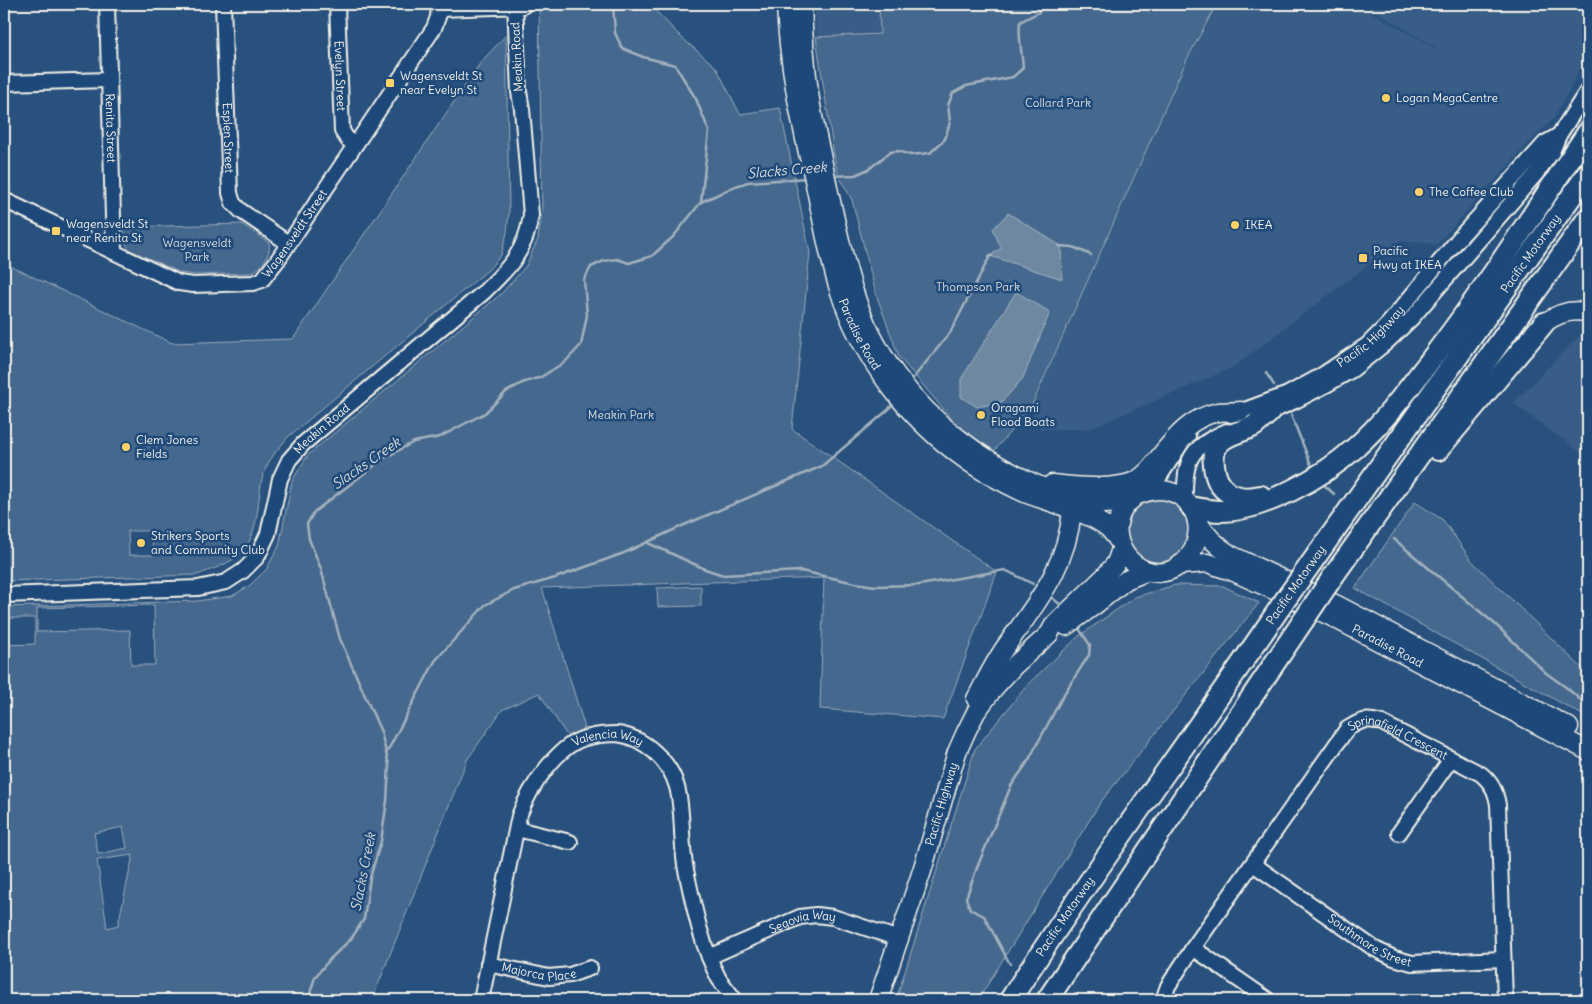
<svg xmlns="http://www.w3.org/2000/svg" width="1592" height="1004" viewBox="0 0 1592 1004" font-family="Delius,sans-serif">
<rect width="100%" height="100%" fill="#28517e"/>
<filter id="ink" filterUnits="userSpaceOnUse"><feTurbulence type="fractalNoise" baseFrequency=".02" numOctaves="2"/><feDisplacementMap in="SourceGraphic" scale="10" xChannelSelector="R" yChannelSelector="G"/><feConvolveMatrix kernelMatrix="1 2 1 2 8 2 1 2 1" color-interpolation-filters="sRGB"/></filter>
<g filter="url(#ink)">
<path fill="#375d86" d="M814 4H879L880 34 816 37Z
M1219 4H1357L1456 60 1364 4H1588V43L1586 53 1571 87 1554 118 1528 144 1437 244 1400 241 1232 368 1089 429H1040L1031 409 1187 59Z
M1588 327V458L1513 403Z"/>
<path fill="#45688e" stroke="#9cacbb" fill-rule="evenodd" d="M539 4H649L682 38 716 67 740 114 780 108 810 253 792 429 997 572 943 719 820 709 824 578 542 588 585 728 568 737 539 693 502 710 467 760 372 1000H4V645L35 644V618H4V607L197 601 232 596 249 586 266 570 279 546 292 481 308 455 501 294 526 266 538 239 542 211ZM154 605 155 665H131L130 630 37 632V608ZM123 827 127 848 98 854 94 833ZM133 855 118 925 107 928 97 860Z
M879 4H1217L1187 59 1031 407 994 451 956 424 899 357 876 294 852 200 838 174 835 162 816 37 880 34Z
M506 35 509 211 507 233 501 255 488 270 288 437C278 449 266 462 262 479 257 503 259 533 242 552 231 564 212 569 197 575L4 581V263L172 343 293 339 481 62ZM128 531H152L153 555H129Z
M242 224 269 243C272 254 260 271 249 273L196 275 181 273 130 250 124 241V227Z
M1126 530a32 32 0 1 1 64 0a32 32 0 1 1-64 0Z
M1415 502 1443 520 1472 561 1588 674V718L1355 588Z
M1175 585 1223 586 1259 603 1100 803 978 1000H896L975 749 1029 683 1079 636 1135 597Z
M701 586V606L658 607 657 588Z"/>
<path fill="#6e88a2" stroke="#a4b2be" d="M1008 213 1061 246 1062 279 990 256 1001 248 993 229Z
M1016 292 1050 312 1023 378 1002 402 977 407 961 397V379Z"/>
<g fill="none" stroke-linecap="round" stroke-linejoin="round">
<path stroke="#a4b2be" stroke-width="2.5" d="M613 4 615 33 622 48 643 57 675 65 696 99 709 131 701 202
M832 176 855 175 869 169 890 152 898 151 910 155 930 153 945 139 950 122 948 105 953 93 966 86 1013 77 1023 68C1022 52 1018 37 1020 22L1039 12 1043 4
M1059 246 1073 247 1091 255
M1266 373 1274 385
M910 382 950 333 990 256H992
M1291 415 1312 467
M1322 483 1334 494
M1394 539 1496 625 1546 673 1567 688 1584 703 1588 706
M648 543 705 569 723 575 801 571 855 583 875 586 919 585 1005 570 1033 584
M1050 596 1062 606
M386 754 435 661 485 605 514 590 555 578 624 553 682 526 822 466 888 410 894 402
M1010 964 984 916 970 909 966 898 978 865 1011 786 1027 763 1064 694 1089 655 1090 645 1078 627
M308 1000 315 977 330 959 351 939 364 919 370 878 381 841 387 801 389 765 381 732 340 639 321 569 309 539 307 524 314 512 383 459 414 442 440 437 485 413 506 392 522 383 541 377 565 362 581 345 587 315 584 280 591 267 604 261 617 259 629 263 652 256 674 236 701 202 736 186 748 182 807 178"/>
<g stroke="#f4f1e8" stroke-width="18">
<g id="minor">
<path id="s1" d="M107 4 114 252"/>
<path id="s2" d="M223 4 230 193 233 203 241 211 288 243"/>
<path id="s3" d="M337 4 342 131 348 140 355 144"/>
<path d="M439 9 523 6"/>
<path d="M4 83 109 80"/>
<path id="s4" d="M4 200 179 283 193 285 253 283 262 280 277 261 434 28 438 17 439 4"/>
<path id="s5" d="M1231 415 1288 394 1319 377 1367 345 1388 324 1461 236 1545 143 1559 135"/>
<path d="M1260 417 1297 400 1328 384 1352 370 1387 342 1412 318 1535 175 1552 152 1559 135 1588 90"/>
<path d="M1151 490 1182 442 1188 436"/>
<path d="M1185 501C1184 461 1189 447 1227 431"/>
<path id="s6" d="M4 595 198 588 226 582 243 571 257 557 268 534 280 479 289 460 303 444 484 292C509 268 526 251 531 215L522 109 519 92 515 4"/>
<path d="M517 829 570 842"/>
<path d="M1399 833 1451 759"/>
<path id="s7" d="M1253 864 1375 949 1394 958 1412 963 1503 959"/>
<path d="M1193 948 1268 1000"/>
<path id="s8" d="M709 957 800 917 816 915 833 917 899 939"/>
<path id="s9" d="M488 964 549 977 570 975 590 968"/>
<path id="s10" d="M481 1000 519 816C529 789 559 741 590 737 598 735 608 734 617 734 644 737 670 761 677 787 684 813 680 843 686 870 694 907 701 945 719 979 724 986 730 993 735 1000"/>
<path id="s11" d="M1163 1000 1168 986 1193 948 1347 729C1361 720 1366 718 1382 723L1481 774C1492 783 1496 792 1498 805L1505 1000"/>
</g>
</g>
<g stroke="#f4f1e8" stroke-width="21">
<g id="major">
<path id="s12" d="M786 4C788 62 800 118 813 175 821 212 827 250 838 286 860 357 908 420 969 462 986 474 1006 484 1025 493 1048 502 1091 513 1108 528 1112 532 1115 536 1118 540"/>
<path d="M802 4C803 33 805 63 809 92 813 124 822 156 828 188 836 223 843 258 854 292 872 351 913 405 962 441 992 464 1025 481 1060 494 1075 499 1090 505 1105 504 1127 503 1146 486 1168 491 1203 500 1207 545 1180 565 1145 591 1101 545 1124 508 1127 503 1133 499 1137 495"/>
<path d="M1544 323C1557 314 1572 308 1588 313"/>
<path d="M1052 484C1076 487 1115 491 1137 480 1147 474 1154 465 1161 455 1176 436 1192 417 1218 412 1226 411 1234 412 1241 411"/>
<path d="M1197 520C1206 536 1216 546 1231 555L1339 606 1569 727"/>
<path id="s13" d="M1180 565 1208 563 1234 572 1267 587 1330 616 1588 751"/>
<path d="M1066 626 1095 605 1126 580 1148 571"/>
<path d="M976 699C985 682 993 665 1004 649 1036 603 1066 570 1072 511"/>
<path id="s14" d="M878 1000 922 871 957 752 966 732 976 712 994 688 1015 665 1049 634 1054 625 1105 576 1116 563 1121 549"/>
</g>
</g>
<g stroke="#f4f1e8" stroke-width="24">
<g id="highway">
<path d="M1438 450 1544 323"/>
<path d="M1261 496C1236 502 1216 492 1214 465 1213 458 1214 449 1219 443 1228 433 1243 432 1254 426 1259 422 1264 417 1269 413"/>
<path d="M1191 507C1201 509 1211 511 1221 511 1264 511 1324 476 1355 448 1384 422 1406 392 1429 362 1486 288 1536 209 1588 132"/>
<path id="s15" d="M1312 562 1588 173"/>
<path d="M1334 575 1588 218"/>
<path id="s16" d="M1010 1000C1096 866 1192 738 1281 606"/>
<path d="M1047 1000 1303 621"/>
</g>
</g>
<use href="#minor" stroke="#1f4a7a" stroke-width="14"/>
<use href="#major" stroke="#1f4a7a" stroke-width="18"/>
<use href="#highway" stroke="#1f4a7a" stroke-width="20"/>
<g stroke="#f4f1e8" stroke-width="24" stroke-linecap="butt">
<path id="highway-bridge" d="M1281 606 1312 562
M1303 621 1334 575"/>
</g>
<use href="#highway-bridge" stroke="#1f4a7a" stroke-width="20"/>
</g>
</g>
<g fill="#ffd166" stroke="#1f4a7a" stroke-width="2">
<rect x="385" y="78" width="10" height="10" rx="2.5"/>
<circle cx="1386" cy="98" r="5"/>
<circle cx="1419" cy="192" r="5"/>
<circle cx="1235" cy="225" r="5"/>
<rect x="51" y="226" width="10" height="10" rx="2.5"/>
<rect x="1358" y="253" width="10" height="10" rx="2.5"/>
<circle cx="981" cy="415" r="5"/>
<circle cx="126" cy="447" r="5"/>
<circle cx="141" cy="543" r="5"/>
</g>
<g text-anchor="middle" stroke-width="5" stroke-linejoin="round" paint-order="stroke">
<g font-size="12" fill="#f4f1e8" stroke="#1f4a7a">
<text transform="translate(517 57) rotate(-93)" y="4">Meakin Road</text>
<text dy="4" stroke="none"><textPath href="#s3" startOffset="72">Evelyn Street</textPath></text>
<text dy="4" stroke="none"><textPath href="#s1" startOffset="124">Renita Street</textPath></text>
<text dy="4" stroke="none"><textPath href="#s2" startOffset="134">Esplen Street</textPath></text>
<text dy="4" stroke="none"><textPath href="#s4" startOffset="334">Wagensveldt Street</textPath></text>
<text dy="4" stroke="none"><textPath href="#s15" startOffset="378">Pacific Motorway</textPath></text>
<text dy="4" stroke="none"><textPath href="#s12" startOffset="340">Paradise Road</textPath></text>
<text dy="4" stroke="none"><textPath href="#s5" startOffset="162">Pacific Highway</textPath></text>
<text dy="4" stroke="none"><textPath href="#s6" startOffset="411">Meakin Road</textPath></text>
<text transform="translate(1296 585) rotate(-55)" y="4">Pacific Motorway</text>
<text dy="4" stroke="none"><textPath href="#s13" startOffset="226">Paradise Road</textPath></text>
<text dy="4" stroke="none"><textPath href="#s11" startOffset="384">Springfield Crescent</textPath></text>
<text dy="4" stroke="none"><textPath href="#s10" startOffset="316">Valencia Way</textPath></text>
<text dy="4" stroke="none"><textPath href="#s14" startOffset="206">Pacific Highway</textPath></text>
<text dy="4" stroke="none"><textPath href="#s16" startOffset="100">Pacific Motorway</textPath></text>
<text dy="4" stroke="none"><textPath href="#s8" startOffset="101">Segovia Way</textPath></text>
<text dy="4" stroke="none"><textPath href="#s7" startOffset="140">Southmore Street</textPath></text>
<text dy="4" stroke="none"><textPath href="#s9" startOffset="52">Majorca Place</textPath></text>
</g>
<g font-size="12" fill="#f4f1e8" stroke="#1f4a7a" text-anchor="start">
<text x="400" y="80">Wagensveldt St<tspan x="400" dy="14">near Evelyn St</tspan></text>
<text x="1396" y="102">Logan MegaCentre</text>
<text x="1429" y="196">The Coffee Club</text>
<text x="66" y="228">Wagensveldt St<tspan x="66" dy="14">near Renita St</tspan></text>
<text x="1245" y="229">IKEA</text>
<text x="1373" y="255">Pacific<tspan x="1373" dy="14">Hwy at IKEA</tspan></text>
<text x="991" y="412">Oragami<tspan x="991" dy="14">Flood Boats</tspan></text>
<text x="136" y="444">Clem Jones<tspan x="136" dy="14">Fields</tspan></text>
<text x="151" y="540">Strikers Sports<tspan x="151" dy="14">and Community Club</tspan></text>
</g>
<g font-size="12" fill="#dadcda" stroke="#1f4a7a">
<text x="1058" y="107">Collard Park</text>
<text x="197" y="247">Wagensveldt<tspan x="197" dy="14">Park</tspan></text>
<text x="978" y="291">Thompson Park</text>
<text x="621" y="419">Meakin Park</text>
</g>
<g font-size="14" font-style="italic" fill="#d9dcda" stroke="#1f4a7a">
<text transform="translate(787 170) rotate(-5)" y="5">Slacks Creek</text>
<text transform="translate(366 463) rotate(-35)" y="5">Slacks Creek</text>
<text transform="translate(363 872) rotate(-79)" y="5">Slacks Creek</text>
</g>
</g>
<rect width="1592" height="1004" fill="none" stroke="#1f4a7a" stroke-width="20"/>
<rect x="10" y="10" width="1572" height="984" fill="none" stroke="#f4f1e8" stroke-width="2" filter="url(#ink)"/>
</svg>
